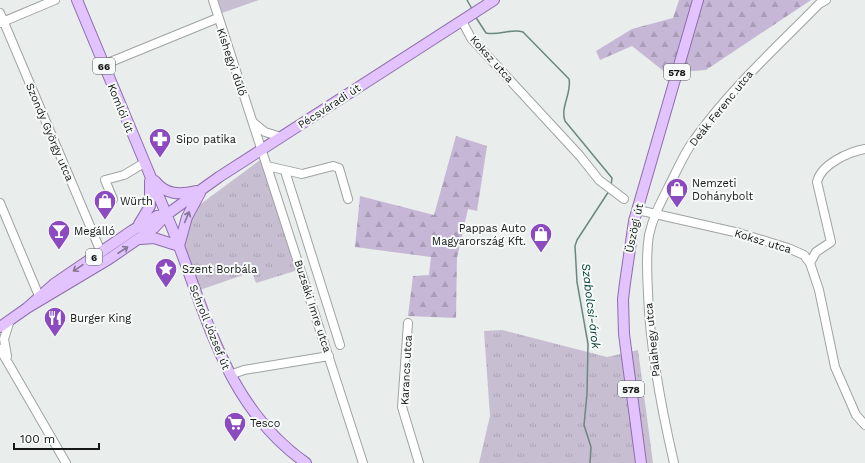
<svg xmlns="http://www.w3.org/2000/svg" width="865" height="463" viewBox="0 0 865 463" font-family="'Work Sans',sans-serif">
<defs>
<pattern id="grass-tufts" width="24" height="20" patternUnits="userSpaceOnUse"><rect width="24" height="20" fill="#c7bed2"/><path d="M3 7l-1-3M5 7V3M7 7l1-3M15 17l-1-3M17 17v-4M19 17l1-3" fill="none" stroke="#aaa3b4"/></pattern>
<pattern id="forest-firs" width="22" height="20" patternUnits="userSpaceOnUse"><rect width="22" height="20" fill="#c6b7d7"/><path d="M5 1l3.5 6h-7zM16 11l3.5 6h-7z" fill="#a99db8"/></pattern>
</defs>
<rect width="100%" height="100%" fill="#e9edeb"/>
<path fill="url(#grass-tufts)" d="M260 160 298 270 256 283 252 272 191 293 176 248 186 242 194 209Z
M502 330 607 357 638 350 653 463H479L490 416 484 331Z"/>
<path fill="url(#forest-firs)" d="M679 0H811L706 70 666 73 632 46 600 60 596 51 632 29 673 18Z
M456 136 487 146 477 211 468 209 457 258 456 318 408 316 413 276 429 275 431 257 355 247 360 196 434 215Z"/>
<path fill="#c7bed2" d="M215 0H259L219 14Z"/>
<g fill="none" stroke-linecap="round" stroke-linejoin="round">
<path stroke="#6b887f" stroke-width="1.5" d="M467 0 472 9
M475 16 486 33C499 36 511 28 523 32L569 79C572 93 560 107 565 121L612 178 611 186
M590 463 591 447 584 425 587 394 588 344 577 282 575 246 577 240 609 191"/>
<g stroke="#9fa3a1" stroke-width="10">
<path id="minor" d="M213 0 363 463
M0 13 101 252
M462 21 471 38 580 156 599 180 624 199
M0 23 55 0
M103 65 218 18
M254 123 265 132 281 137
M267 166 302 174 333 166 339 168 348 199
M285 171 340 345
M113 199 105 180 124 175 144 163
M0 203 39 296
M638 210 739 233 788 248 804 255 810 263 819 290 835 367 856 415 865 425
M810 263 816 252 831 242 817 182C821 164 849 152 865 149
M408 323 402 407 419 463
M0 349 66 463
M7 356 4 339 10 320
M230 375 244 370 329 356
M674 463C661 407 650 350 648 293 647 273 646 254 649 235 653 216 662 200 671 182 678 168 685 152 694 140 730 89 776 48 819 4L826 0"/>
</g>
<g stroke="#8e6dad" stroke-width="12">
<path id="major" d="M77 0C108 76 141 152 172 228 207 315 225 406 306 463
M155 181C166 195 180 195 196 191
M139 224 150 206V181
M141 239 154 238 179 246
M179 246 187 217 200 193
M27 308 109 259 154 228 166 215 219 177 494 0
M0 327 27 308 54 284 133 230 157 216 166 215
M641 463 624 334 623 299 625 283 634 221 698 0"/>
</g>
<use href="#minor" stroke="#fff" stroke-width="8"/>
<use href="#major" stroke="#e2c3fe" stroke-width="10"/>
</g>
<defs><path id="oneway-shaft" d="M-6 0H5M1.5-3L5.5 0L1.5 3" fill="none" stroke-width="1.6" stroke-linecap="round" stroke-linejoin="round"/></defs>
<g stroke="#867696">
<use href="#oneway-shaft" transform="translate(187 217) rotate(-67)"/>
<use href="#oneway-shaft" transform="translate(123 250) rotate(-33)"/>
<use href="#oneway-shaft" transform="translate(78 268) rotate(146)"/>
</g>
<defs>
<g id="pharmacy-pin" transform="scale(1.15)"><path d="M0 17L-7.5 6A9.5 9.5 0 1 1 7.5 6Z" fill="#8b4abf" stroke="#f6faf9"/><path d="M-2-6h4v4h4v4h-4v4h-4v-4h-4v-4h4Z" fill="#fff"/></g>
<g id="shop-pin" transform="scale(1.15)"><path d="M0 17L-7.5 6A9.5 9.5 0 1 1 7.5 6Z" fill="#8b4abf" stroke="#f6faf9"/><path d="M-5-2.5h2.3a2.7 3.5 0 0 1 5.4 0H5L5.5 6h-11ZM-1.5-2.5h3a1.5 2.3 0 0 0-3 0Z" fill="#fff"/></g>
<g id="bar-pin" transform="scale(1.15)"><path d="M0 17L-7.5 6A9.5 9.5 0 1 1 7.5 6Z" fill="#8b4abf" stroke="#f6faf9"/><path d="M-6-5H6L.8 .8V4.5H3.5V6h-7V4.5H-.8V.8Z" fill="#fff"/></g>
<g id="sight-pin" transform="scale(1.15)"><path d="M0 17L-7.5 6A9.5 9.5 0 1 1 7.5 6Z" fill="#8b4abf" stroke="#f6faf9"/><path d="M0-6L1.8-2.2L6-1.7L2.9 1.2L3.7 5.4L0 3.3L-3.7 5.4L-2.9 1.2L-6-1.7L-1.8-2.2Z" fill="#fff"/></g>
<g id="restaurant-pin" transform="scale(1.15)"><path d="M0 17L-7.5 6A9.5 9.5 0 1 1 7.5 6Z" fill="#8b4abf" stroke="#f6faf9"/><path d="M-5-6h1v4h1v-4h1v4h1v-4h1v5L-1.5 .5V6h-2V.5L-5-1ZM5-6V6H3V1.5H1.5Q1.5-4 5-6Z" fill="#fff"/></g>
<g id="supermarket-pin" transform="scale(1.15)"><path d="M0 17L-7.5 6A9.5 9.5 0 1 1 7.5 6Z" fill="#8b4abf" stroke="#f6faf9"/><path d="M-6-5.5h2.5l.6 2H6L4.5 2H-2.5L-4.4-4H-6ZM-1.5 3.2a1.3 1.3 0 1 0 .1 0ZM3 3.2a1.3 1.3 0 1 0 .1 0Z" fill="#fff"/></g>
</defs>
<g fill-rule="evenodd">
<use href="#pharmacy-pin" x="160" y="139"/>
<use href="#shop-pin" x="677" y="189"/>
<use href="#shop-pin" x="105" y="201"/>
<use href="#bar-pin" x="59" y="231"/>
<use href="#shop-pin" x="541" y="234"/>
<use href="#sight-pin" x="166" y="269"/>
<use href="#restaurant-pin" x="55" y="318"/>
<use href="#supermarket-pin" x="235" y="423"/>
</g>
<g text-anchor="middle" stroke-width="4" stroke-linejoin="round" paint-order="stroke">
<g fill="#f6faf9" stroke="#595b5b" stroke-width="1">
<rect x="93" y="58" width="22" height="16" rx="3"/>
<rect x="664" y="64" width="26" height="16" rx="3"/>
<rect x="86" y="249" width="16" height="16" rx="3"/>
<rect x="618" y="381" width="26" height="16" rx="3"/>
</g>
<g font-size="10" font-weight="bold" fill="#161717">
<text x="104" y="70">66</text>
<text x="677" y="76">578</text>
<text x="94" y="261">6</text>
<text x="631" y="393">578</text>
</g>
<g font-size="11" fill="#161717" stroke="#f6faf9">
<text transform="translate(492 59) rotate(48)" y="4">Koksz utca</text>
<text transform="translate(232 62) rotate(71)" y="4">Kishegyi dűlő</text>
<text transform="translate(329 106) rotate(-33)" y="4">Pécsváradi út</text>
<text transform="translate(121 108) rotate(68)" y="4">Komlói út</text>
<text transform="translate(721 108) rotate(-51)" y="4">Deák Ferenc utca</text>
<text transform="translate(50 132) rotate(67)" y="4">Szondy György utca</text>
<text transform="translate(634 228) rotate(-78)" y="4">Üszögi út</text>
<text transform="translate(763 241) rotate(17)" y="4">Koksz utca</text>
<text transform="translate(313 306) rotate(72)" y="4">Buzsáki Imre utca</text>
<text transform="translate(210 327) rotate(68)" y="4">Schroll József út</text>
<text transform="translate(652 340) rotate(-96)" y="4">Palahegy utca</text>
<text transform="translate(406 370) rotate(-87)" y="4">Karancs utca</text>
</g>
<g font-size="11" fill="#161717" stroke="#f6faf9" text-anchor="start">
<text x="176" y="143">Sipo patika</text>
<text x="692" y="187">Nemzeti<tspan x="692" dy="13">Dohánybolt</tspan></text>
<text x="120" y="205">Würth</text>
<text x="526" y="232" text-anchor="end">Pappas Auto<tspan x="526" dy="13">Magyarország Kft.</tspan></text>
<text x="74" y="235">Megálló</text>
<text x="182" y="273">Szent Borbála</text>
<text x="70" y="322">Burger King</text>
<text x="250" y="427">Tesco</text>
</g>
<g font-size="12" font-style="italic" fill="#054235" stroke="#f6faf9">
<text transform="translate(591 306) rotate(83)" y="4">Szabolcsi-árok</text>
</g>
</g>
<path d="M14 443v6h85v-6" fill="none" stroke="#161717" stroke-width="2"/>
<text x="20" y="443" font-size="12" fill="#161717" stroke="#f6faf9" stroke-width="3" paint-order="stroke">100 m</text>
</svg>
